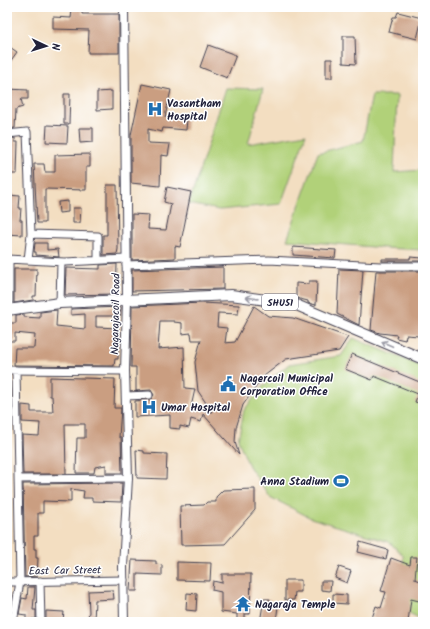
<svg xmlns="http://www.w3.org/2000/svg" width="430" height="629" viewBox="0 0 430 629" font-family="Kalam,sans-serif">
<rect width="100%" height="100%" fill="#fff"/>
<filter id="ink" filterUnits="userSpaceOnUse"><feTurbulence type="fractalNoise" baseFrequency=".025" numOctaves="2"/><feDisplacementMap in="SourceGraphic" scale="8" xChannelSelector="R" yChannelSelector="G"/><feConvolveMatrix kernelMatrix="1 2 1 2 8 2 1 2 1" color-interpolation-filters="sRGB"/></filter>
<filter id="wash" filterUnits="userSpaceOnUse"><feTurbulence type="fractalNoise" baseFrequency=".012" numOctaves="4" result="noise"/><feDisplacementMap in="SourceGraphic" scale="16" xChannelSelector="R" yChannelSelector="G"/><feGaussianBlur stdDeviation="0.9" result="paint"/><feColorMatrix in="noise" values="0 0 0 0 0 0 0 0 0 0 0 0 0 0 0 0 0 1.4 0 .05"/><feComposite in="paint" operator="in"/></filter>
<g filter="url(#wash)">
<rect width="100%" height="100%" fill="#f3dec1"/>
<path fill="#b1d179" stroke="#6a7a5a" d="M226 88 263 89 248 144 306 134 281 204 219 210 189 204Z
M372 95H397L394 172 423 170V250L385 248 287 240 318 153 363 141Z
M353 338 423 367V620L407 612 403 555 389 542 311 518 270 497 249 466 238 440 244 410 264 385 289 364 341 356Z"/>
<g id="blocks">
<path fill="#ca9e81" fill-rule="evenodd" d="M72 10H82V14H119V53H88L89 30 53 29V17L71 18Z
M398 12 422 18 417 39 389 32 393 17H396Z
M343 36H355L356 64 343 63Z
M7 45 17 52 7 66Z
M208 45 236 55 227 78 200 67Z
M326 59H332V78H326Z
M142 84 171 90 165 117 187 119 186 130 163 128 162 132 148 129V143L170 144 168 156 161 155 160 186 131 183V135Z
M7 89 28 90V99H21L23 107 16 109 15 128 7 129Z
M112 91V109L97 110V92Z
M64 94H70L69 124H64Z
M47 125 68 126 67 143 46 142Z
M79 128H93V142L80 143Z
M15 138V142H18L17 174H7V139Z
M90 154V167H86V190L45 189V223H37L34 164H44L45 172H55V155Z
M107 185H117L118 249 117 254 103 255V235H107Z
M167 187 191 192 180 247 175 246V258L132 260V214L149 215 148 229 166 230 171 204 164 202Z
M8 195 20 196 19 208H21L20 220H22V235L7 234Z
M68 201V212L59 213 58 202Z
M73 208H81L80 223H73Z
M35 243H47V250L58 249 59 257 36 255V252H34Z
M293 247 336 250 335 258 293 255Z
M410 257 423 258V261H382V259H410Z
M117 264 116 294 65 295 66 268 100 269V265Z
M223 267V289L132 291V270Z
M14 269H37L36 296H33V300L14 303Z
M339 269 363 270 359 325 337 314Z
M376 271H423L420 312H422L421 317H423V333H420L419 336 406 335 405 340 396 338 397 335 380 333 371 330Z
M309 281H317L316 305 308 303V301L296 298V283L309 284Z
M203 303 239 305 238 314 218 313 217 327 227 328 225 343 235 342 254 306 268 316 293 318 348 337 339 351 286 359 264 376 243 405 236 428 235 442 239 455 203 414 201 422 191 419 189 428 180 426V429L170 428V415L135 417V401L150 400 154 395 151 390 136 391V367H131L132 306ZM160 321H174V322L182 323V334L191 333 192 340H201L195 362 198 391 212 412 191 407 195 389 185 388 184 347 158 349Z
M121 307 120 316H96V327L119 328 118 359H115L114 366 14 365 15 348H34L35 335 15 333V341H7V323H16V315L24 314V317L40 318V312L57 310 56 326 85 329V314L71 315V309Z
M352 354 422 383 421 386 423 383 422 404 415 402 418 394 374 376 372 380 345 369Z
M50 377 115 379 114 408H121L119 437H121L122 473H106V465L95 467 94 473H76L77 438H85V424H65L66 474H23L22 435 39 436 40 423 22 422V405L31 406V412H53L52 396H50Z
M136 450 144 451V453L167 454 166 479 137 478Z
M122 483 121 502 92 501V498H83L84 491 71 489V502L43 501V513H38V536H34V549H36V558H38L37 576 25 577 23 484Z
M255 489V510L225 544 181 545 180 506 204 505 207 502H216V497L223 490Z
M360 542 388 550 386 559 358 552Z
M411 557H417L415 579 423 582V602L411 599 408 622H384L372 618 376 606 381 608 386 592 381 591 391 558 410 565Z
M132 560 156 561V564L162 565V575L137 574V591H130Z
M177 562 211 563 210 581 177 580Z
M339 567 351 571 347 583 335 578Z
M222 574H251L250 614H245V622H237V614L221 612V592L212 590 213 581 222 583Z
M285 580H301V592H295L294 600H285Z
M321 581H331L330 591 321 590Z
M28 587H35L33 610H36V619H32V622H26V615L19 614 22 598 27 599Z
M113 590 114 599 95 600 94 622H87L89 612 88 591Z
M187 593 197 594 196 611 186 610Z
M333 594 347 595V604L333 603Z
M264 599H270L269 605 278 606 276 622H260Z
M46 611 64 612 63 620H46Z"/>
</g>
</g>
<g filter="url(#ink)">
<use href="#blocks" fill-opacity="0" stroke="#413e4f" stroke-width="1"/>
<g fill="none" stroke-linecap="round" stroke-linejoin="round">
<g stroke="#413e4f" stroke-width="9">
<path id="minor" d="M7 134 27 132 31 234 28 260
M31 234 98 236V260
M7 259 65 262 126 259
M126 265 269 260 380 266H423
M60 303 61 262
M9 310V259
M7 370 125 371
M126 396 149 395
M18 479 128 478
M40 581 41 622
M7 582 124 580
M13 622 20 582 16 370"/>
</g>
<g stroke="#413e4f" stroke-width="10">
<path id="tertiary" d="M124 7 127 300 125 371 128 478 123 567 124 622"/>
</g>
<g stroke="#413e4f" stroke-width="12">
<path id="primary" d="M7 310 60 303 231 295 294 304 423 359"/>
</g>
<use href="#minor" stroke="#fff" stroke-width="7"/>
<use href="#tertiary" stroke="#fff" stroke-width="8"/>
<use href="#primary" stroke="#fff" stroke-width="10"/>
</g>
<defs><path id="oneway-shaft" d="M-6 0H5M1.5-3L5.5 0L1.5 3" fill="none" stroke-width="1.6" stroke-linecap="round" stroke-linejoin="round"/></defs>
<g stroke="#9c9ca7">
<use href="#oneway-shaft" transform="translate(252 298) rotate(-172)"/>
<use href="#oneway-shaft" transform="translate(387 344) rotate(-157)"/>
</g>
</g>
<defs>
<g id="hospital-bare" transform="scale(1.2)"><path d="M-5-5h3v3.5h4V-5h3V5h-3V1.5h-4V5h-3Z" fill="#1f6fb2" stroke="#fff" stroke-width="2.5" paint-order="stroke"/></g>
<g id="civic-bare" transform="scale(1.2)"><path d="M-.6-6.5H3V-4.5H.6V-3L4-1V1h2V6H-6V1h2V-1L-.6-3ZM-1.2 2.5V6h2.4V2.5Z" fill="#1f6fb2" stroke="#fff" stroke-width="2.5" paint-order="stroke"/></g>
<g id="stadium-bare" transform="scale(1.2)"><path d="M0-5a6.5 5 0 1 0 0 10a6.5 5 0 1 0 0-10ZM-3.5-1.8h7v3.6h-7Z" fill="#1f6fb2" stroke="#fff" stroke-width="2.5" paint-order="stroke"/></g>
<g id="temple-bare" transform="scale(1.2)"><path d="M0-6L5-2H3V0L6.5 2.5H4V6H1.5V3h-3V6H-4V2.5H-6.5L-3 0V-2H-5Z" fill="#1f6fb2" stroke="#fff" stroke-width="2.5" paint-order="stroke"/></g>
</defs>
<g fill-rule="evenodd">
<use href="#hospital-bare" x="155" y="109"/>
<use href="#civic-bare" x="228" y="384"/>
<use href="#hospital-bare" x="149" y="407"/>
<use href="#stadium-bare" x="341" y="481"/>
<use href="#temple-bare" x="243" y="604"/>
</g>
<g text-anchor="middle" stroke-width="3" stroke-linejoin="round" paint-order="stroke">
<rect fill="#fff" stroke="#646476" stroke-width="1" x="262" y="294" width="36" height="16" rx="3"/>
<g font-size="10" font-weight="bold" fill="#22223b">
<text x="280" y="306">SHU51</text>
</g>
<g font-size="11" font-weight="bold" fill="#22223b" stroke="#fff" text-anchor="start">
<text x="167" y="107">Vasantham<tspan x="167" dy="13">Hospital</tspan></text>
<text x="240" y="382">Nagercoil Municipal<tspan x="240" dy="13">Corporation Office</tspan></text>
<text x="161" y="411">Umar Hospital</text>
<text x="329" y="485" text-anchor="end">Anna Stadium</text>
<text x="255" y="608">Nagaraja Temple</text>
</g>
<g font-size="11" fill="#22223b" stroke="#fff">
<text transform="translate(115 314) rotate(-89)" y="4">Nagarajacoil Road</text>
<text transform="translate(65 570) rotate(-1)" y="4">East Car Street</text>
</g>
</g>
<rect width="430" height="629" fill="none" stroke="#fff" stroke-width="24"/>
<g transform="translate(46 46) rotate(94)" stroke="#ffffff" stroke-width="3" paint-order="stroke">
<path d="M0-3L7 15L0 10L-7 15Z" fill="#22223b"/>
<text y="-6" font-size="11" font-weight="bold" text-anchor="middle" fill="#22223b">N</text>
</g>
</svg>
